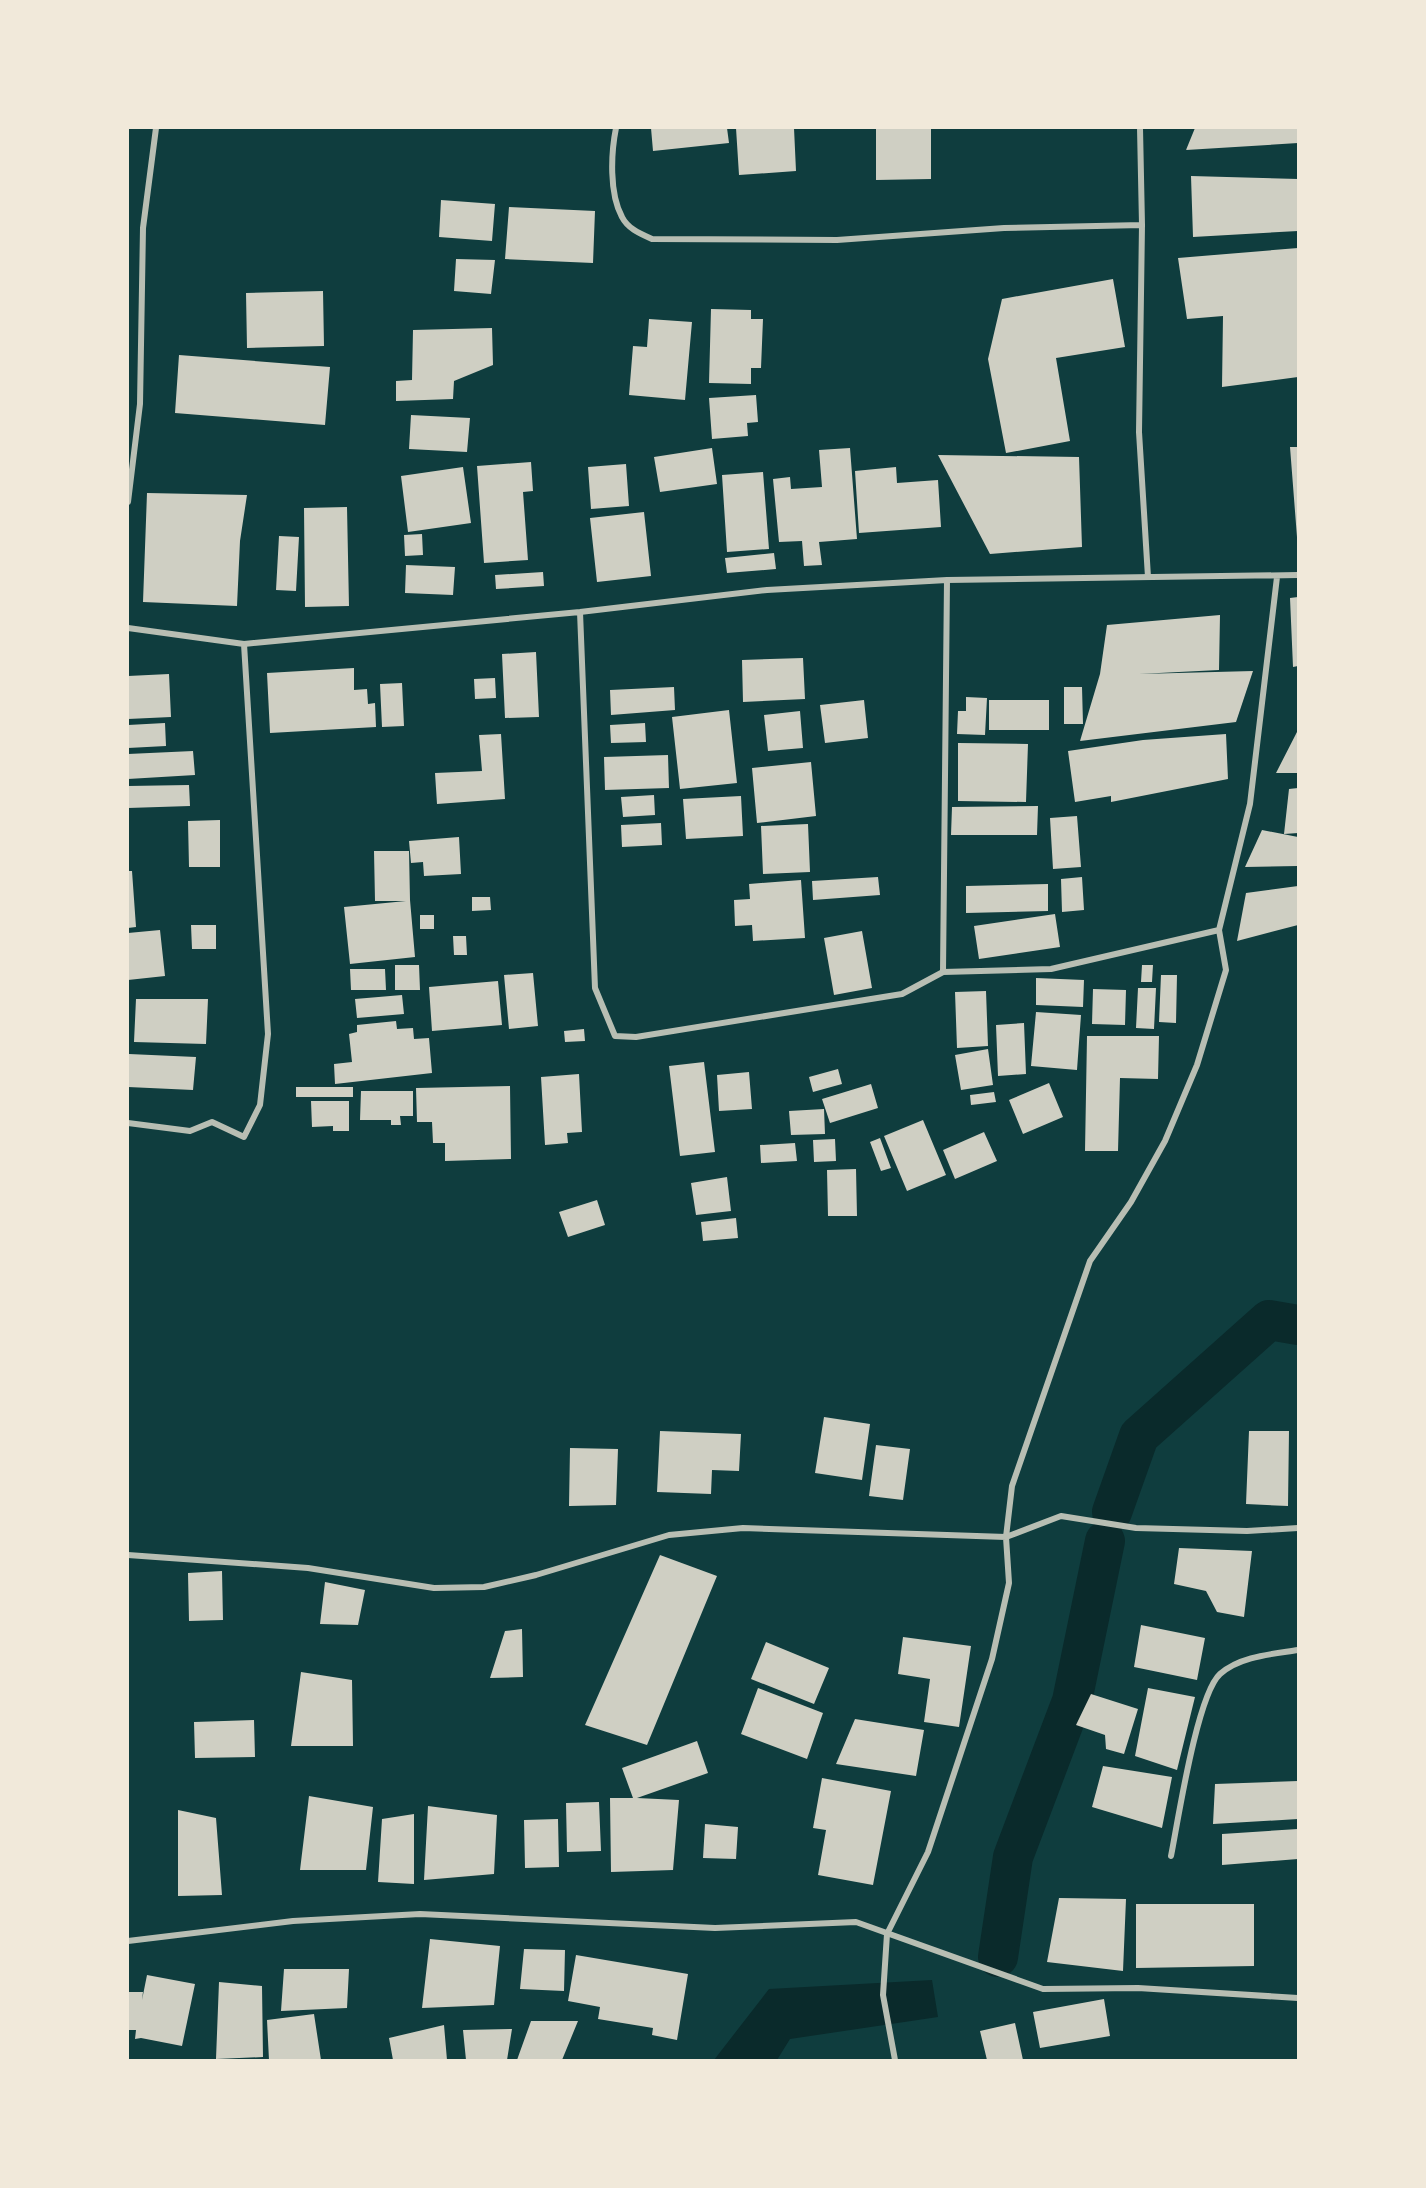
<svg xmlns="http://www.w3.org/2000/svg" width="1426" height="2188" viewBox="0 0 1426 2188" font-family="Manrope,sans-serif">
<rect width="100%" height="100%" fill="#0f3d3e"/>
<path fill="#0a2a2b" d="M932 1980 938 2017 790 2039 777 2060H714L769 1989Z"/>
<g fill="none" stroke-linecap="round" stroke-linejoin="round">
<path stroke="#0a2a2b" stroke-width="40" d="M1112 1512 1139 1436 1269 1320 1298 1325
M998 1957 1013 1857 1072 1701 1105 1541"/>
</g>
<path fill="#cfcfc3" d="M651 128H727L729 143 653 151Z
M736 128H794L796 171 739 175Z
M876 128H931V179L876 180Z
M1195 128H1298V143L1186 150Z
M1191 176 1298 179V231L1193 237Z
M441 200 495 204 492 241 439 237Z
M509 207 595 211 593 263 505 259Z
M1298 248V377L1222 387 1223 316 1187 319 1178 258Z
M456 259 495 260 491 294 454 291Z
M1113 279 1125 347 1056 358 1070 441 1006 453 988 359 1002 299Z
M323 291 324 346 247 348 246 293Z
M711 309 751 310V319H763L761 368H751V384L709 383Z
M649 319 692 322 685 400 629 395 633 346 647 347Z
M492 328 493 365 454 381 453 399 396 401V381L412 380 413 330Z
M179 355 330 367 325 425 175 413Z
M756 395 758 422 747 423 748 436 712 439 709 398Z
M411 415 470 418 467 452 409 449Z
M1290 447H1298V537H1297Z
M712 448 717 484 660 492 654 457Z
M850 448 857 539 819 542 822 565 804 566 802 541 779 542 773 479 790 477 791 489 822 487 819 450Z
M938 455 1079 457 1082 547 990 554Z
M531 462 533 491 523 492 528 560 484 563 477 466Z
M626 464 629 506 591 509 588 467Z
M463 467 471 523 408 532 401 476Z
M896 467 897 483 938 480 941 527 859 533 855 471Z
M763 472 769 549 727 552 722 475Z
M147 493 247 495 240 541 237 606 143 602Z
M347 507 349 606 305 607 304 508Z
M644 512 651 576 597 582 590 518Z
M422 534 423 555 405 556 404 535Z
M279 536 299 537 296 591 276 590Z
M774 553 776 569 727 573 725 558Z
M406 565 455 567 453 595 405 593Z
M543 572 544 586 496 589 495 575Z
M1298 597V666L1293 667 1290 598Z
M1220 615 1219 670 1139 674 1253 671 1236 722 1080 741 1100 674 1107 625Z
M536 652 539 717 505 718 502 654Z
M803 658 805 699 743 702 742 660Z
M354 668V690L367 689 368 704 375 703 376 727 270 733 267 673Z
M169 674 171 717 128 719V676Z
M495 678 496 698 475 699 474 679Z
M402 683 404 726 382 727 380 684Z
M674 687 675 710 611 715 610 690Z
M1064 687H1082L1083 724H1064Z
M966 697 987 698 985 735 957 734 958 711H966Z
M864 700 868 738 825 743 820 705Z
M989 700H1049V730H989Z
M729 710 737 783 680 789 672 717Z
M800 711 803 748 768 751 764 715Z
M165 723 166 746 128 748V725Z
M645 723 646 742 611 743 610 725Z
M1298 730V773H1276Z
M501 734 505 799 437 804 435 773 482 771 479 735Z
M1226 734 1228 779 1111 802V796L1075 802 1068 751 1143 740Z
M958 743 1028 744 1026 802 958 801Z
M193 751 195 775 128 779V754Z
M668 755 669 788 605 790 604 757Z
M811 762 816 816 757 823 752 768Z
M189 785 190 806 128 808V786Z
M1298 788V833L1284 834 1289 789Z
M654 795 655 815 623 817 621 797Z
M741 796 743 836 686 839 683 799Z
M1038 806 1037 835H951L952 807Z
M1077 816 1081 867 1053 869 1050 818Z
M220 820V867H189L188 821Z
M661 823 662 845 622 847 621 825Z
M808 824 810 872 763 874 761 826Z
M1262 830 1298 837V866L1245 867Z
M459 837 461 874 424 876 423 862 411 863 409 841Z
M374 851H409L410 900 415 957 350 964 344 907 406 901H375Z
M128 871H132L136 927 128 928Z
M878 877 880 895 813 900 812 881Z
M1082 877 1084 910 1062 912 1061 879Z
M801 880 805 938 753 941 752 925 735 926 734 900 750 899 749 884Z
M1048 884V911L966 913V886Z
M1298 886V925L1237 941 1246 893Z
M472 897H490L491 910 472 911Z
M1055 914 1060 947 979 959 974 926Z
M420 915H434V929H420Z
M191 925H216V949H192Z
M160 930 165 976 128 980V933Z
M862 931 872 988 834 995 824 938Z
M453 936H466L467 955H454Z
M395 965H419L420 990H395Z
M1142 965H1153L1152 982H1141Z
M350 969H385L386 990H351Z
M533 973 538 1026 509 1029 504 975Z
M1161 975H1177L1176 1023 1159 1022Z
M1036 978 1084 980 1083 1007 1036 1005Z
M498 981 502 1025 432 1031 429 987Z
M1138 988H1156L1154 1029 1136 1028Z
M1093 989 1126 990 1125 1025 1092 1024Z
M986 991 988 1046 957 1048 955 992Z
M402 995 404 1014 357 1018 355 999Z
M136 999H208L206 1044 134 1042Z
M1036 1012 1081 1015 1077 1070 1031 1066Z
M396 1021 397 1029 413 1028 414 1039 429 1038 432 1073 335 1084 334 1064 352 1062 349 1034 357 1032V1025Z
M1024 1023 1026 1074 998 1076 996 1025Z
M584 1029 585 1041 565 1042 564 1031Z
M1087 1036H1159L1158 1079 1120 1078 1118 1151H1085Z
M988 1049 993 1085 961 1090 955 1055Z
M129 1054 196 1057 193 1090 128 1087Z
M704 1062 715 1152 680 1156 669 1066Z
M838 1069 842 1084 813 1092 809 1077Z
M749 1072 752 1109 719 1111 717 1075Z
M579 1074 582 1132 567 1133 568 1143 545 1145 541 1077Z
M1049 1083 1063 1117 1023 1134 1009 1100Z
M871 1084 878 1108 830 1123 822 1099Z
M510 1086 511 1159 445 1161V1143H433L432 1122H417L416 1088Z
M296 1087H353V1097H296Z
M361 1091H413V1116H400L401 1125H391V1120H360Z
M994 1092 996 1102 971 1105 970 1095Z
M311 1101H349V1131H333V1126L312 1127Z
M824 1109 825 1134 791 1135 789 1111Z
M923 1120 946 1175 907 1191 884 1136Z
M984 1132 997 1161 955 1179 943 1150Z
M880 1138 891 1168 881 1171 870 1142Z
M835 1139 836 1161 814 1162 813 1140Z
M795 1143 797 1161 761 1163 760 1145Z
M856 1169 857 1216H828L827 1170Z
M727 1177 731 1211 696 1215 691 1183Z
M597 1200 605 1225 568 1237 559 1212Z
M736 1218 738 1238 703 1241 701 1222Z
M824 1417 870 1424 862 1480 815 1473Z
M660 1431 741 1434 739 1471 712 1470 711 1494 657 1492Z
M1249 1431H1289L1288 1506 1246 1504Z
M876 1445 910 1449 903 1500 869 1496Z
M570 1448 618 1449 616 1505 569 1506Z
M1179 1548 1252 1551 1244 1617 1217 1612 1206 1591 1174 1584Z
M660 1555 717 1576 647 1745 585 1725Z
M222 1571 223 1620 189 1621 188 1573Z
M325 1582 365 1590 358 1625 320 1624Z
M1141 1625 1205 1638 1197 1680 1134 1667Z
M522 1629 523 1677 490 1678 505 1631Z
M903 1637 971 1646 959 1727 924 1722 930 1679 898 1674Z
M766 1642 829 1668 814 1704 751 1679Z
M301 1672 352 1680 353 1746H291Z
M758 1688 823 1713 807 1759 741 1734Z
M1148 1688 1195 1697 1177 1770 1135 1756Z
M1091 1694 1138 1709 1124 1754 1106 1749 1105 1735 1076 1725Z
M855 1719 924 1730 916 1776 836 1764Z
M254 1720 255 1757 195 1758 194 1722Z
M697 1741 708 1773 637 1798 679 1800 673 1870 611 1872 610 1798H633L622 1768Z
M1103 1766 1172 1777 1162 1828 1092 1807Z
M822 1778 891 1791 873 1885 818 1875 826 1830 813 1828Z
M1298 1781V1819L1213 1824 1215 1784Z
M309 1796 373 1807 366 1870H300Z
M599 1802 601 1851 567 1852 566 1803Z
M428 1806 497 1815 494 1874 424 1880Z
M178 1810 216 1818 222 1895 178 1896Z
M414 1814V1884L378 1882 382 1819Z
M558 1819 559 1867 525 1868 524 1820Z
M705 1824 738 1827 736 1859 703 1858Z
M1298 1829V1859L1222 1865V1834Z
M1059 1898 1126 1899 1123 1971 1047 1962Z
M1136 1904H1254V1966L1136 1968Z
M430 1939 500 1946 494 2005 422 2008Z
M524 1949 565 1950 564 1991 520 1989Z
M576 1955 688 1974 677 2040 652 2035 653 2028 598 2019 600 2007 568 2001Z
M284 1969H349L347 2008 281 2011Z
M147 1975 195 1984 182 2046 141 2038 135 2039 136 2030H128V1992H143L142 2000Z
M219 1982 262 1986 263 2057 216 2059Z
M1104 1999 1110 2036 1040 2048 1033 2012Z
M314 2014 321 2060H269L267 2020Z
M531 2021H578L562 2060H517Z
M1015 2023 1023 2060H987L980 2031Z
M444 2025 447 2060H393L389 2038Z
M512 2029 507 2060H466L463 2030Z"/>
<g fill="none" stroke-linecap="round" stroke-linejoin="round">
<path stroke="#b8beb3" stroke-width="6" d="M616 128C611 153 609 193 622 217 628 229 641 234 652 239L837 240 1004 228 1142 225
M1140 128 1142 225 1139 432 1148 577
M128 502 140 404 143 228 156 128
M580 612 595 988 615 1036 636 1037 902 994 943 972 1051 969 1219 930
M128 628 244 644 580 612 767 590 947 580 1298 575
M943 972 947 580
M128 1123 190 1131 212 1122 244 1137 260 1105 268 1034 244 644
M128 1555 308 1568 434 1588 484 1587 536 1575 669 1535 743 1528 1006 1537 1061 1516 1136 1528 1247 1531 1298 1528
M1171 1856C1178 1821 1197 1695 1220 1674 1240 1656 1273 1654 1298 1650
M128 1941 293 1921 420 1914 715 1928 856 1922 1043 1989 1138 1988 1298 1998
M895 2060 883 1995 887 1934 928 1852 992 1659 1009 1583 1006 1537 1012 1486 1090 1261 1131 1202 1165 1141 1197 1065 1226 970 1219 930 1250 804 1277 577"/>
</g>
<rect width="1426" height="2188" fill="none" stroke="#f1e9da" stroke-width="258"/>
</svg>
